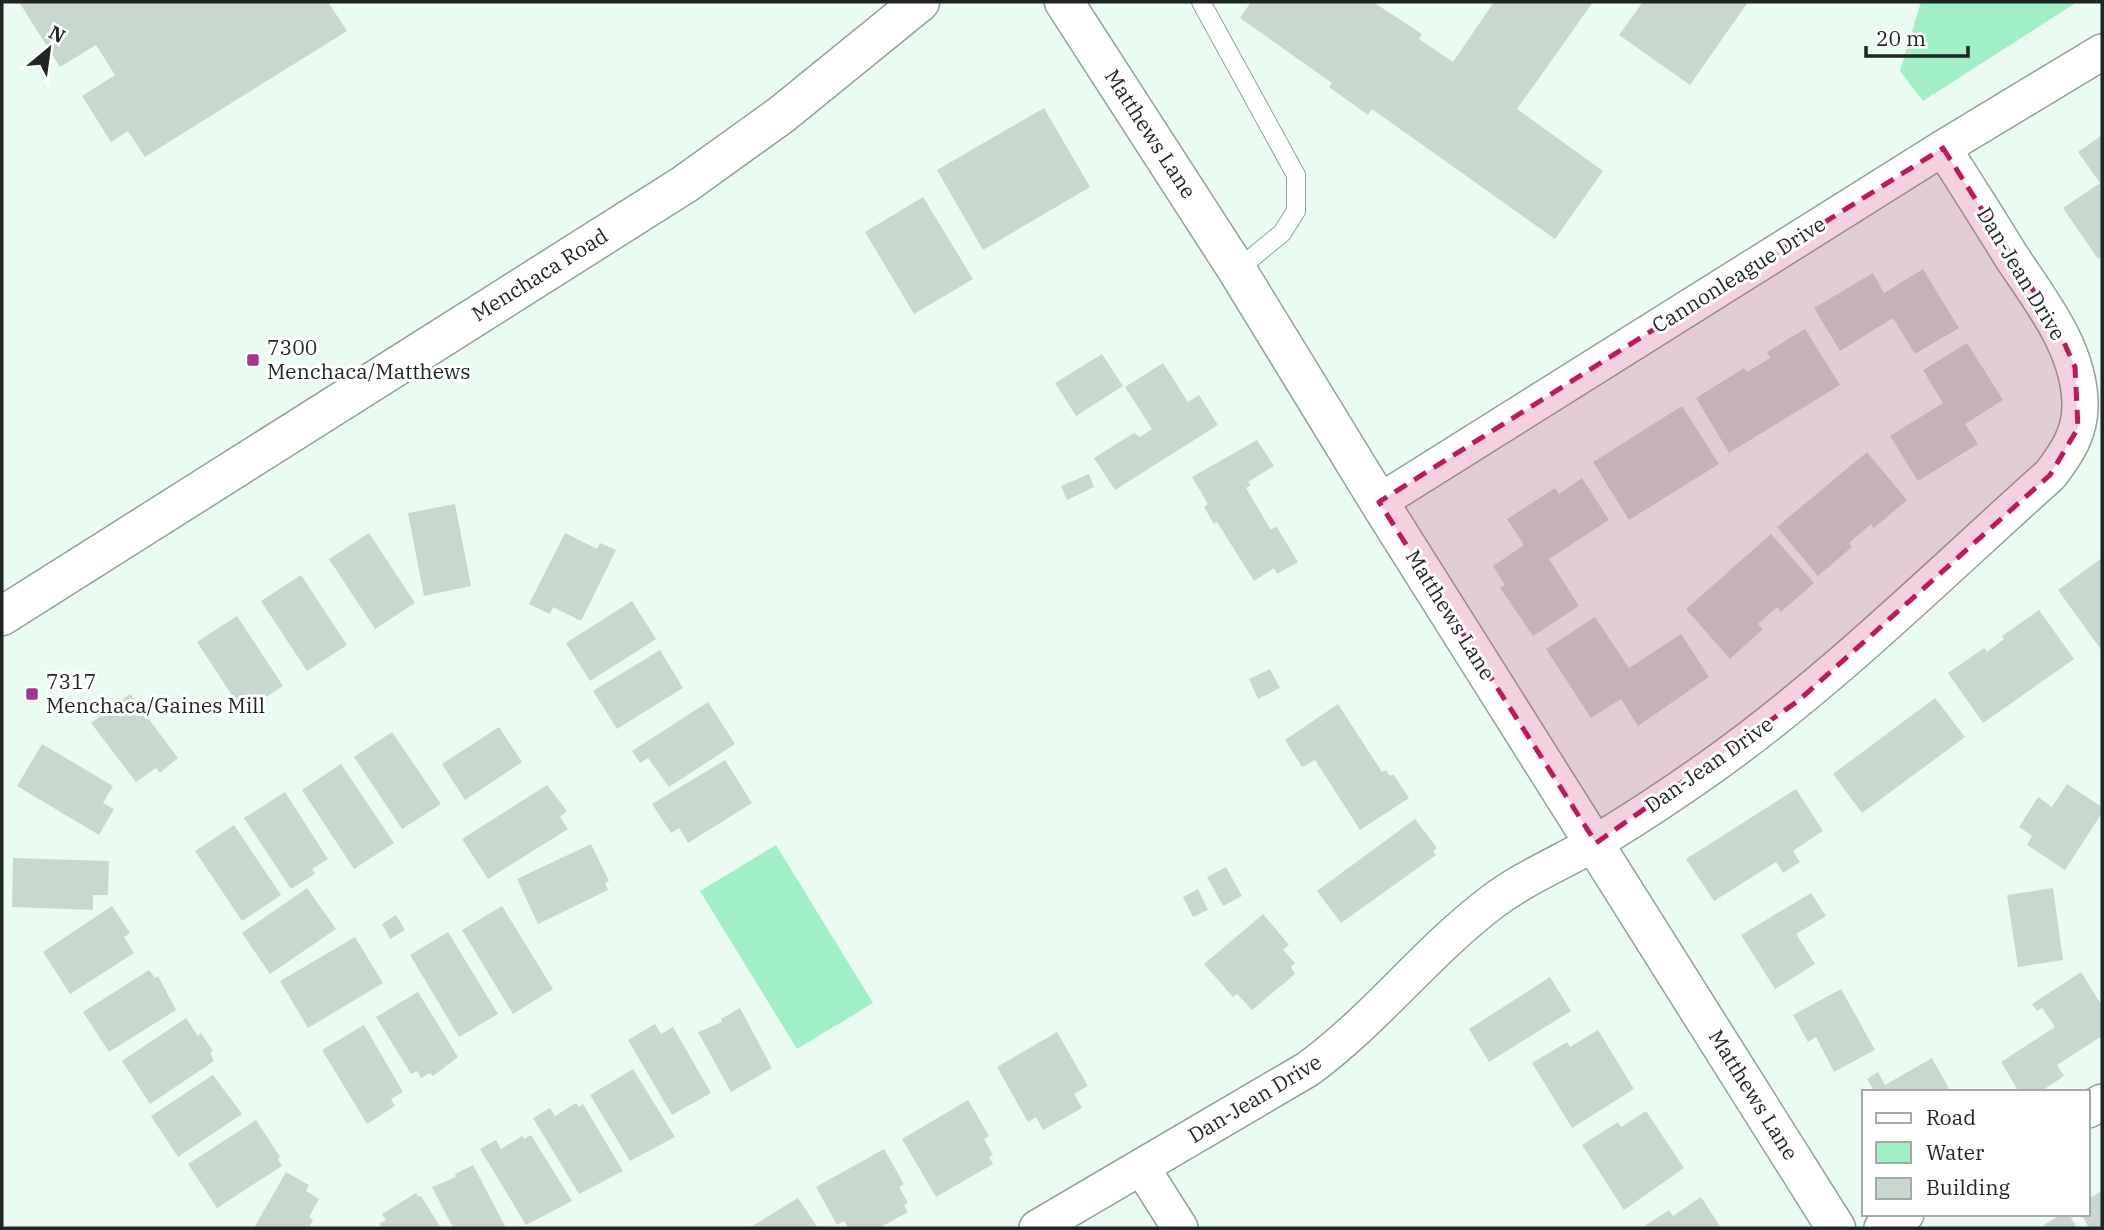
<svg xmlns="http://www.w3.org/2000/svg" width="2104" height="1230" viewBox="0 0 2104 1230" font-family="'IBM Plex Serif',serif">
<rect width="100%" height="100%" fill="#eafbf1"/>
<path fill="#a1efc7" d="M1921 2H2077L1923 101 1900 71Z
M776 845 873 1003 797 1049 700 891Z"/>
<path fill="#c8d8cf" d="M19 2H328L347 31 145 157 128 131 111 142 82 96 115 75 96 45 60 67Z
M1251 2H1373L1422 34 1419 39 1453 62 1494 2H1593L1517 109 1603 171 1555 239 1372 109 1368 115 1329 87 1332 83 1240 18Z
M1643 2H1748L1690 85 1619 35Z
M1044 108 1090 187 983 250 937 170Z
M2102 135V257L2098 259 2063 208 2100 183 2078 152Z
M923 197 973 279 914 314 865 232Z
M1923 269 1959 328 1915 354 1893 318 1840 351 1814 308 1873 273 1884 293Z
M1805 329 1840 385 1729 453 1696 398 1744 368 1747 372 1770 358 1767 352Z
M1967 343 2003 400 1965 424 1978 444 1918 481 1890 436 1943 403 1923 370Z
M1102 354 1123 386 1076 416 1055 383Z
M1163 363 1188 402 1199 395 1218 425 1115 490 1094 458 1134 433 1140 437 1152 429 1125 387Z
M1682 406 1719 464 1629 520 1593 462Z
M1257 440 1274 466 1248 482 1251 485 1246 488 1271 530 1276 526 1298 562 1277 574 1274 568 1254 581 1217 522 1214 524 1204 507 1208 504 1192 477Z
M1867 452 1907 500 1874 528 1871 524 1849 543 1852 547 1818 576 1777 527Z
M1089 474 1094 487 1067 500 1061 486Z
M1582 478 1609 520 1549 559 1579 606 1533 636 1500 588 1505 585 1493 566 1524 545 1507 519 1555 488 1559 494Z
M455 504 471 586 424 596 408 513Z
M369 533 415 603 375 629 329 559Z
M565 533 597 549 600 543 616 550 581 621 553 607 550 614 529 604Z
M1771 534 1814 583 1781 612 1777 607 1758 624 1763 629 1730 659 1686 609Z
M2102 558V651L2058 590Z
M301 575 347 645 307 671 261 601Z
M632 601 656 639 590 681 566 643Z
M2039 610 2074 659 1983 723 1948 673 1984 648 1987 652 2004 639 2002 636Z
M237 616 283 686 243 712 197 642Z
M1595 617 1629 668 1681 634 1709 677 1638 726 1621 699 1591 718 1546 649Z
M660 650 683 688 617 729 593 691Z
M1270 669 1280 688 1258 699 1249 679Z
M130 694 178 758 160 773 156 768 136 782 91 723Z
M1935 698 1965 737 1862 813 1833 774Z
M708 702 735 744 669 787 648 758 640 763 632 751Z
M1338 704 1382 772 1386 770 1390 776 1393 774 1409 798 1360 830 1315 760 1302 767 1285 740Z
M499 727 522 762 465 800 442 764Z
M392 732 441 804 402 829 354 757Z
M42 744 113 786 103 803 114 809 99 835 17 786Z
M725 760 752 803 688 843 679 828 671 833 652 804Z
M341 764 394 843 354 869 302 790Z
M2067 784 2102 807V813L2065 870 2027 845 2032 836 2019 827 2038 797 2052 807Z
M547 785 567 811 560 817 568 829 488 879 462 839Z
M1796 789 1823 831 1793 851 1800 862 1783 873 1776 862 1714 901 1686 859Z
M285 792 328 859 312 869 315 874 291 889 244 818Z
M1415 819 1437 848 1433 851 1436 855 1341 923 1317 891Z
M234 825 281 895 242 921 195 851Z
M591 844 609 881 605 883 608 890 538 924 517 879Z
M13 858 109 861 108 895H93V910L12 907Z
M1226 867 1242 896 1223 906 1207 877Z
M307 888 336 929 270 974 242 933Z
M2053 888 2063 960 2018 967 2007 895Z
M1198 889 1208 910 1193 917 1183 897Z
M1811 893 1826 916 1796 934 1815 964 1775 989 1741 935Z
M112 906 130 933 124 937 134 953 70 994 43 952Z
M502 906 553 989 513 1014 462 930Z
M1263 914 1289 945 1283 950 1295 963 1291 967 1295 974 1252 1010 1237 994 1233 997 1204 964Z
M396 915 405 930 390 939 382 924Z
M448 932 498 1014 459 1037 410 955Z
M355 937 383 983 308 1028 280 981Z
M149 970 155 978 158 976 176 1010 109 1052 83 1012Z
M2081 972 2102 1006V1036L2057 1065 2064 1076 2040 1092H2019L2001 1062 2055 1027 2042 1008 2037 1011 2032 1004Z
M1550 977 1571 1011 1489 1062 1469 1029Z
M1841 989 1875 1050 1834 1072 1816 1037 1808 1042 1793 1015Z
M418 992 458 1057 433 1076 430 1073 421 1078 417 1071 411 1074 376 1017Z
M740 1008 772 1068 731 1092 698 1032 722 1022 721 1019Z
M186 1018 198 1036 201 1033 213 1051 210 1053 214 1061 150 1104 122 1061Z
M655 1024 661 1034 673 1027 711 1093 672 1115 628 1040Z
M364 1025 403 1092 391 1099 395 1106 367 1124 322 1050Z
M1598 1030 1634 1089 1572 1128 1532 1063 1567 1042 1570 1047Z
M1057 1032 1088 1086 1074 1094 1082 1108 1043 1130 1036 1117 1028 1122 997 1067Z
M1932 1058 1951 1092H1875L1867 1079 1878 1072 1885 1085Z
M633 1069 675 1137 630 1161 590 1095Z
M213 1075 242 1114 178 1157 151 1116Z
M968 1100 989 1136 984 1139 993 1155 989 1157 993 1164 936 1197 902 1139Z
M576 1103 579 1107 583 1104 623 1171 579 1194 533 1118 550 1108 555 1116Z
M1646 1111 1684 1168 1624 1210 1582 1145 1618 1122 1621 1127Z
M256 1120 280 1157 278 1159 282 1166 217 1208 188 1164Z
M531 1135 572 1201 526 1225 480 1149 496 1140 501 1149 522 1136 524 1139Z
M884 1149 904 1184 899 1187 908 1203 904 1205 908 1212 879 1228H848L844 1221 837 1225 816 1187Z
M473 1165 505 1226 501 1228H453L432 1187 456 1177 455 1174Z
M286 1172 309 1185 306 1191 319 1199 309 1217 313 1220 309 1228H254Z
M2102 1191V1228H2089L2081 1214H2088V1199Z
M416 1193 418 1197 421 1196 441 1228H382L379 1224 386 1220 382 1214Z
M1701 1197 1721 1228H1641L1669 1210 1673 1216Z
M798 1198 818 1228H749Z
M2062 1214H2069L2077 1228H2039Z"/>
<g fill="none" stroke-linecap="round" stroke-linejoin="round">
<g stroke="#92a299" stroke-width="20">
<path id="service" d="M1201 2 1296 175V211L1282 233 1237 270"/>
</g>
<g stroke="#92a299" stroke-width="38">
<path id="minor" d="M1379 502 1943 148 2102 52
M2088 1110 2102 1102
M1142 1168 1180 1228
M1037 1228 1308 1069C1377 1018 1424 954 1492 902 1522 879 1560 863 1593 844 1632 821 1671 795 1708 769 1831 682 1938 575 2050 475 2067 453 2081 432 2080 403 2079 348 2040 300 2011 256 1989 220 1966 184 1943 148
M1882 1228 1906 1214"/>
</g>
<g stroke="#92a299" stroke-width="41">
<path id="tertiary" d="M1064 2 1237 270 1379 502 1836 1228"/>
</g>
<g stroke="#92a299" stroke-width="41">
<path id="secondary" d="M2 616 685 184 781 115 920 2"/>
</g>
<use href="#service" stroke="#fff" stroke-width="18"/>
<use href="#minor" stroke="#fff" stroke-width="35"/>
<use href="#tertiary" stroke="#fff" stroke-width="38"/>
<use href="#secondary" stroke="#fff" stroke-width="38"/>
</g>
<path fill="#c2185b" fill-opacity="0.2" stroke="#c2185b" stroke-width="5" stroke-dasharray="14 9" stroke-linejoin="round" d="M1943 148 2059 331 2075 367 2078 428 2050 475 1798 701 1596 843 1379 502Z"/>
<g fill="#a7348f" stroke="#fff" stroke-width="2.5">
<rect x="246" y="353" width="14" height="14" rx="3.5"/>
<rect x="25" y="687" width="14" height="14" rx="3.5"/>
</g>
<g text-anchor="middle" stroke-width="6" stroke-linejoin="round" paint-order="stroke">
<g font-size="21" fill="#1f2522" stroke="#fff">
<text transform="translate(1150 134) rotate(57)" y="7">Matthews Lane</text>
<text transform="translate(2021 274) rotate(59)" y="7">Dan-Jean Drive</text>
<text transform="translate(540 275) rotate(-32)" y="7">Menchaca Road</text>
<text transform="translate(1739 275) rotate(-32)" y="7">Cannonleague Drive</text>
<text transform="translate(1450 615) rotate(58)" y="7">Matthews Lane</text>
<text transform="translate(1709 765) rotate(-35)" y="7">Dan-Jean Drive</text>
<text transform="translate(1753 1095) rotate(58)" y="7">Matthews Lane</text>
<text transform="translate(1255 1099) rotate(-31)" y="7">Dan-Jean Drive</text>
</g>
<g font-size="21" fill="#1f2522" stroke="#fff" text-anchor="start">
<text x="267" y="355">7300<tspan x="267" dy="24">Menchaca/Matthews</tspan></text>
<text x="46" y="689">7317<tspan x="46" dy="24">Menchaca/Gaines Mill</tspan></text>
</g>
</g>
<rect width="2104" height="1230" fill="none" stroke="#1f2522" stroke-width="7"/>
<rect x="1862" y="1090" width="228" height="126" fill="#ffffff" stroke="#a5a8a7" stroke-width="2"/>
<rect x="1876" y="1113" width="35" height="10" fill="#ffffff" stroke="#a5a8a7" stroke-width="2"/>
<text x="1926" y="1125" font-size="21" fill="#1f2522">Road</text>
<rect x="1876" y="1142" width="35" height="21" fill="#a1efc7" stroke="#a5a8a7" stroke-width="2"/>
<text x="1926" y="1160" font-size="21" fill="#1f2522">Water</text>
<rect x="1876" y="1178" width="35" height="21" fill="#c8d8cf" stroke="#a5a8a7" stroke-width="2"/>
<text x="1926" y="1195" font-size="21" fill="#1f2522">Building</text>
<g transform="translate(49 49) rotate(29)" stroke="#ffffff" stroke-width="5" paint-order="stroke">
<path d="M0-5L12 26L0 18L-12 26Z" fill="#1f2522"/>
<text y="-10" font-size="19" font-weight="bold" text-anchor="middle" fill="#1f2522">N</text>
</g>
<path d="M1866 46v10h102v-10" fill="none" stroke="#1f2522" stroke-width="3.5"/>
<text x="1876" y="46" font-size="21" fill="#1f2522" stroke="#ffffff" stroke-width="5" paint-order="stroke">20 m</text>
</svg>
